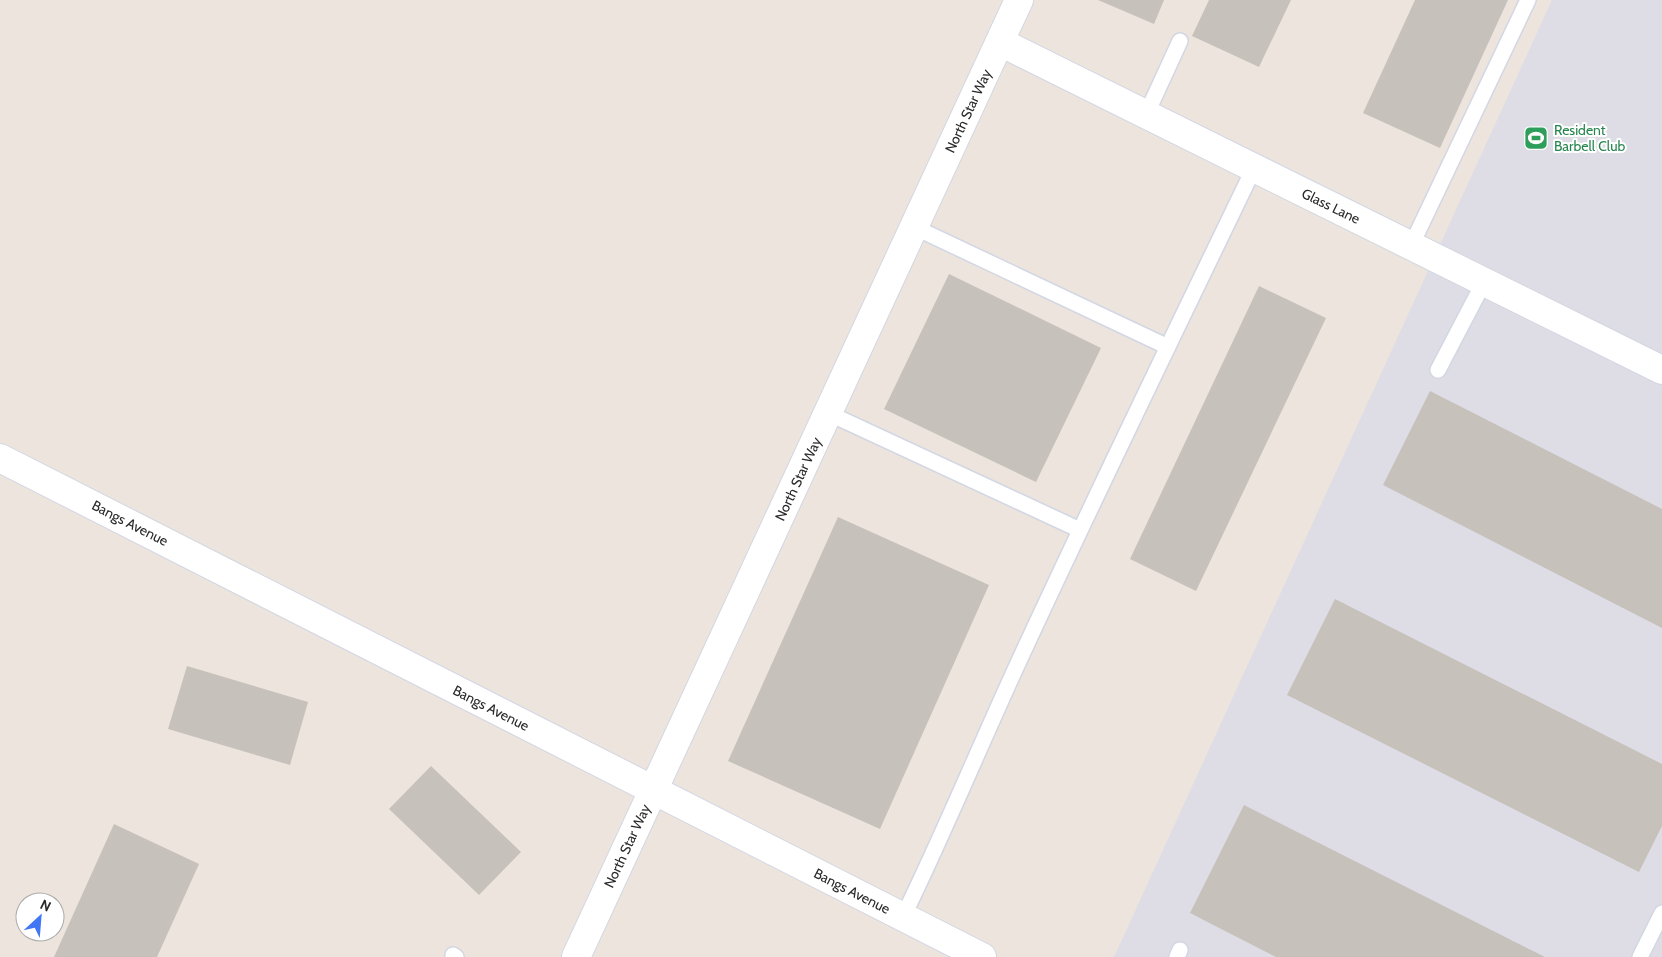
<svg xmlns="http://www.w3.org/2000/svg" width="1662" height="957" viewBox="0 0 1662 957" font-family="Cabin,sans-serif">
<rect width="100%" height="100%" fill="#ece4dd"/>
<path fill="#dedde5" d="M1552 0H1662V957H1114Z"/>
<path fill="#c7c1bc" d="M1098 0H1164L1154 24Z
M1209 0H1291L1259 67 1192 36Z
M1415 0H1508L1440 148 1363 113Z
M949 274 1101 348 1036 482 884 409Z
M1259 286 1326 318 1196 591 1130 559Z
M1430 391 1662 509V628L1383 485Z
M838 517 989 585 880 829 728 761Z
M1335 599 1662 764V826L1639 872 1287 695Z
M187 666 308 702 290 765 168 729Z
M431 766 521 852 479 895 389 809Z
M1244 805 1545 957H1276L1190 913Z
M114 824 199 864 157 957H54Z"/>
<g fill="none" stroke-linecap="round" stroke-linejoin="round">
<g stroke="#d2d7e3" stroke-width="18">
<path id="lane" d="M1146 115 1180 41
M914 227 1168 347
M1411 246 1528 0
M1438 370 1484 282
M828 413 1080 530
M903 917C946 829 983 738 1025 648 1099 488 1177 328 1254 168
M453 955 456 957
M1177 957 1180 950
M1640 957 1662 913"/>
</g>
<g stroke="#d2d7e3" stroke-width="30">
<path id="street" d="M1000 42 1662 370
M0 458 982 957
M576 957 1019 0"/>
</g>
<use href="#lane" stroke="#fff" stroke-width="15"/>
<use href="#street" stroke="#fff" stroke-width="28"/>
</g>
<defs>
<g id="stadium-square" transform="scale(1.25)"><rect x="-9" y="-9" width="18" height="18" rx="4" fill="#2e9e5b" stroke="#fff"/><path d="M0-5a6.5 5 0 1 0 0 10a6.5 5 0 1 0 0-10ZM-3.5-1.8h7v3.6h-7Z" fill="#fff"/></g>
</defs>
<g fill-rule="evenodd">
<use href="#stadium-square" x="1536" y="138"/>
</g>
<g text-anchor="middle" stroke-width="4" stroke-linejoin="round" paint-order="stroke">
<g font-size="14" fill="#2a2a2a" stroke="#fff">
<text transform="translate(968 111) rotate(-65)" y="5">North Star Way</text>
<text transform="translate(1331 206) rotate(26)" y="5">Glass Lane</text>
<text transform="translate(798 479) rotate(-65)" y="5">North Star Way</text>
<text transform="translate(130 523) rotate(27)" y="5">Bangs Avenue</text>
<text transform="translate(491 708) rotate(27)" y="5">Bangs Avenue</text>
<text transform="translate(627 846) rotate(-65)" y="5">North Star Way</text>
<text transform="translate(852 891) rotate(27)" y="5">Bangs Avenue</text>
</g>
<g font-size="14" fill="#27864d" stroke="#fff" text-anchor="start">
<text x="1554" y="135">Resident<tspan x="1554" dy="16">Barbell Club</tspan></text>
</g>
</g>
<g transform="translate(40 917) rotate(26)"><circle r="24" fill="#ffffff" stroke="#aaaaaa"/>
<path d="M0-4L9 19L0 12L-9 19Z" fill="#4176f4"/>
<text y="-8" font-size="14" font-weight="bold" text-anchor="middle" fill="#2a2a2a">N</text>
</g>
</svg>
